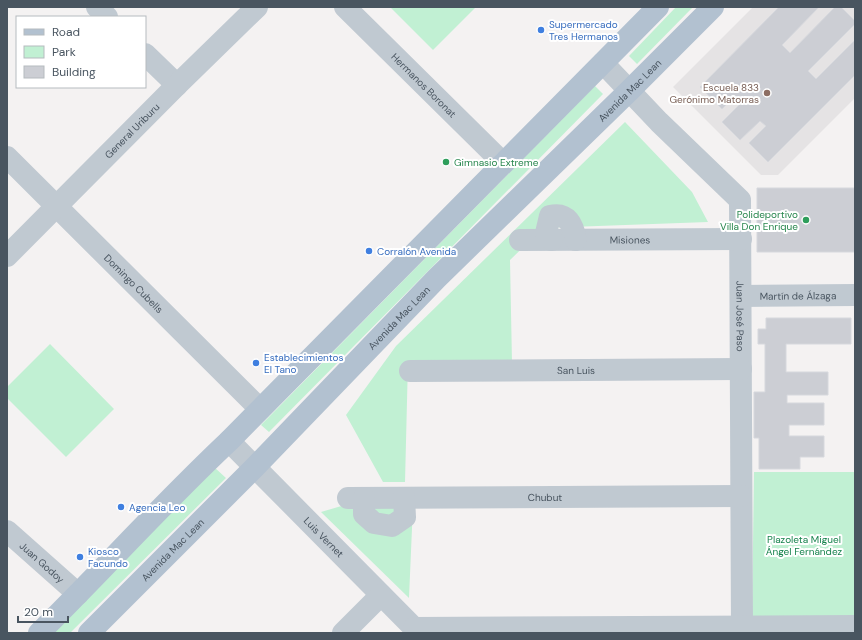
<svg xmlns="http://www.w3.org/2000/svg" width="862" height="640" viewBox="0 0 862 640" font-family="'DM Sans',sans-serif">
<rect width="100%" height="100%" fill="#f4f2f2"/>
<path fill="#e5e3e4" d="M753 7H855V98L778 175H761L673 87Z"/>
<path fill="#c1f0d3" d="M390 7H476L433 50Z
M676 7H693L637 64 629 56Z
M595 86 603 94 269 432 261 425Z
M625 122 692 192 708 222 543 228 510 260 512 363 408 361 405 482H383L346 415 396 346Z
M50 344 114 409 66 457 7 398V387Z
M214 467 226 478 70 633H51Z
M754 472H855V618L752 617Z
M355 502 413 505 409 598 321 512Z"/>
<path fill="#ccced4" stroke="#d6d8dd" d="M779 7H819L782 45 790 53 835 7H841L855 21V24L808 71 816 79 855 40V75L768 162 749 143 766 126 760 121 740 140 722 122 741 103 735 96 722 109 700 87Z
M757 188H855V252H757Z
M766 318H851V344H786V372H828V395H787V403H824V425H789V436H824V457H800V469H759V438H754V392H765V344H758V329H766Z"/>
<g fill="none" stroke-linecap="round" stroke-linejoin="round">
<g stroke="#c0c9d1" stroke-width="22">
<path d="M97 7 107 17"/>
<path id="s1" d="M345 7 503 163"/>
<path d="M145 54 177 85"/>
<path id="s2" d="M603 63 659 122 740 200 742 627"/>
<path id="s3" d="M7 157 260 409"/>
<path id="s4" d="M520 240 741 239"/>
<path d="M552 240 546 233 550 216C568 212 573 225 576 240"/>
<path id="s5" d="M7 256 177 85 257 7"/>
<path id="s6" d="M741 296 855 295"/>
<path id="s7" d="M410 371 741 369"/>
<path id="s8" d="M229 441 419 633"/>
<path id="s9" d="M348 498 741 496"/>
<path d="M364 498V514L374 523 392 526 405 517 404 498"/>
<path id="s10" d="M7 531 78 594"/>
<path d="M414 628 855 626"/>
<path d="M343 633 381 595"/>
</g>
<g stroke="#b2c1d0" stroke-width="22">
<path d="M39 633C103 570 163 503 229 441L658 7"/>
<path id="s11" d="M89 633 255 467 437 278 629 91 713 7"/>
</g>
</g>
<g fill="#3f7fe0" stroke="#fff" stroke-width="1.5">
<circle cx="541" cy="30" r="4"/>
<circle cx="369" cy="251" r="4"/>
<circle cx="256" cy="363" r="4"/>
<circle cx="121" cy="507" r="4"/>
<circle cx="80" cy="557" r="4"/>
</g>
<circle fill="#8d6e63" stroke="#fff" stroke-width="1.5" cx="767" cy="93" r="4"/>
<g fill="#2e9e5b" stroke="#fff" stroke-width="1.5">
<circle cx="446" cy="162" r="4"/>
<circle cx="806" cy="220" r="4"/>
</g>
<g text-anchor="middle" stroke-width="4" stroke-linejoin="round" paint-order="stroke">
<g font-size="10" fill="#366cbe" stroke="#fff" text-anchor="start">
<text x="549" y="28">Supermercado<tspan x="549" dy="12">Tres Hermanos</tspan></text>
<text x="377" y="255">Corralón Avenida</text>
<text x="264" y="361">Establecimientos<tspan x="264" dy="12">El Tano</tspan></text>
<text x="129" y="511">Agencia Leo</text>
<text x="88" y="555">Kiosco<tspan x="88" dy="12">Facundo</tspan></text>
</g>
<g font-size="10" fill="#495560" stroke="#fff">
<text dy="4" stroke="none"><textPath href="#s1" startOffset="111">Hermanos Boronat</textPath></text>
<text dy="4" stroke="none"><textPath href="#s11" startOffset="766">Avenida Mac Lean</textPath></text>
<text dy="4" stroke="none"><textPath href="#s5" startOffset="177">General Uriburu</textPath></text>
<text dy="4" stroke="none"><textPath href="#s4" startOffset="110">Misiones</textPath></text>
<text dy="4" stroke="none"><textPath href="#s3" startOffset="179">Domingo Cubells</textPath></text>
<text dy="4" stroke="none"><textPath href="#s6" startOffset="57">Martín de Álzaga</textPath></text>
<text dy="4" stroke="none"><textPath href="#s2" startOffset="310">Juan José Paso</textPath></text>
<text dy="4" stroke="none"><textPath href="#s11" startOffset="442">Avenida Mac Lean</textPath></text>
<text dy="4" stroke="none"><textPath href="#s7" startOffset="166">San Luis</textPath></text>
<text dy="4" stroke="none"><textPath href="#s9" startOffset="197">Chubut</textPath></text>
<text dy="4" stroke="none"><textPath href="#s8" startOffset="135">Luis Vernet</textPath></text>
<text dy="4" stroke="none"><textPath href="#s11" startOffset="118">Avenida Mac Lean</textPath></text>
<text dy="4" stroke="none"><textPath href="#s10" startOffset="47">Juan Godoy</textPath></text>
</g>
<g font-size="10" fill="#785e54" stroke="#fff" text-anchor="end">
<text x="759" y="91">Escuela 833<tspan x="759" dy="12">Gerónimo Matorras</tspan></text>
</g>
<g font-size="10" fill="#27864d" stroke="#fff" text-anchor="start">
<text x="454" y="166">Gimnasio Extreme</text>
<text x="798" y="218" text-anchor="end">Polideportivo<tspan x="798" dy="12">Villa Don Enrique</tspan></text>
</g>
<g font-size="10" fill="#17834d" stroke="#fff">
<text x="804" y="543">Plazoleta Miguel<tspan x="804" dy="12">Ángel Fernández</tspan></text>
</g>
</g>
<rect width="862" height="640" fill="none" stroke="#495560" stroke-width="16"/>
<rect x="16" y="16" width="130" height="72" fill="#ffffff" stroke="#b6bbbf"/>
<rect x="24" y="29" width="20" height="6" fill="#b2c1d0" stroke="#b6bbbf"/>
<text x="52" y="36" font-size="12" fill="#495560">Road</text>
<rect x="24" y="46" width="20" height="12" fill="#c1f0d3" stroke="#b6bbbf"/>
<text x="52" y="56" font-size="12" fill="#495560">Park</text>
<rect x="24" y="66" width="20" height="12" fill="#ccced4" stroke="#b6bbbf"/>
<text x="52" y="76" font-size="12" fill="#495560">Building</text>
<path d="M18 616v6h50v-6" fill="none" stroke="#495560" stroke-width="2"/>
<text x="24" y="616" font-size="12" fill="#495560" stroke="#ffffff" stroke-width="3" paint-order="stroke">20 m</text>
</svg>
